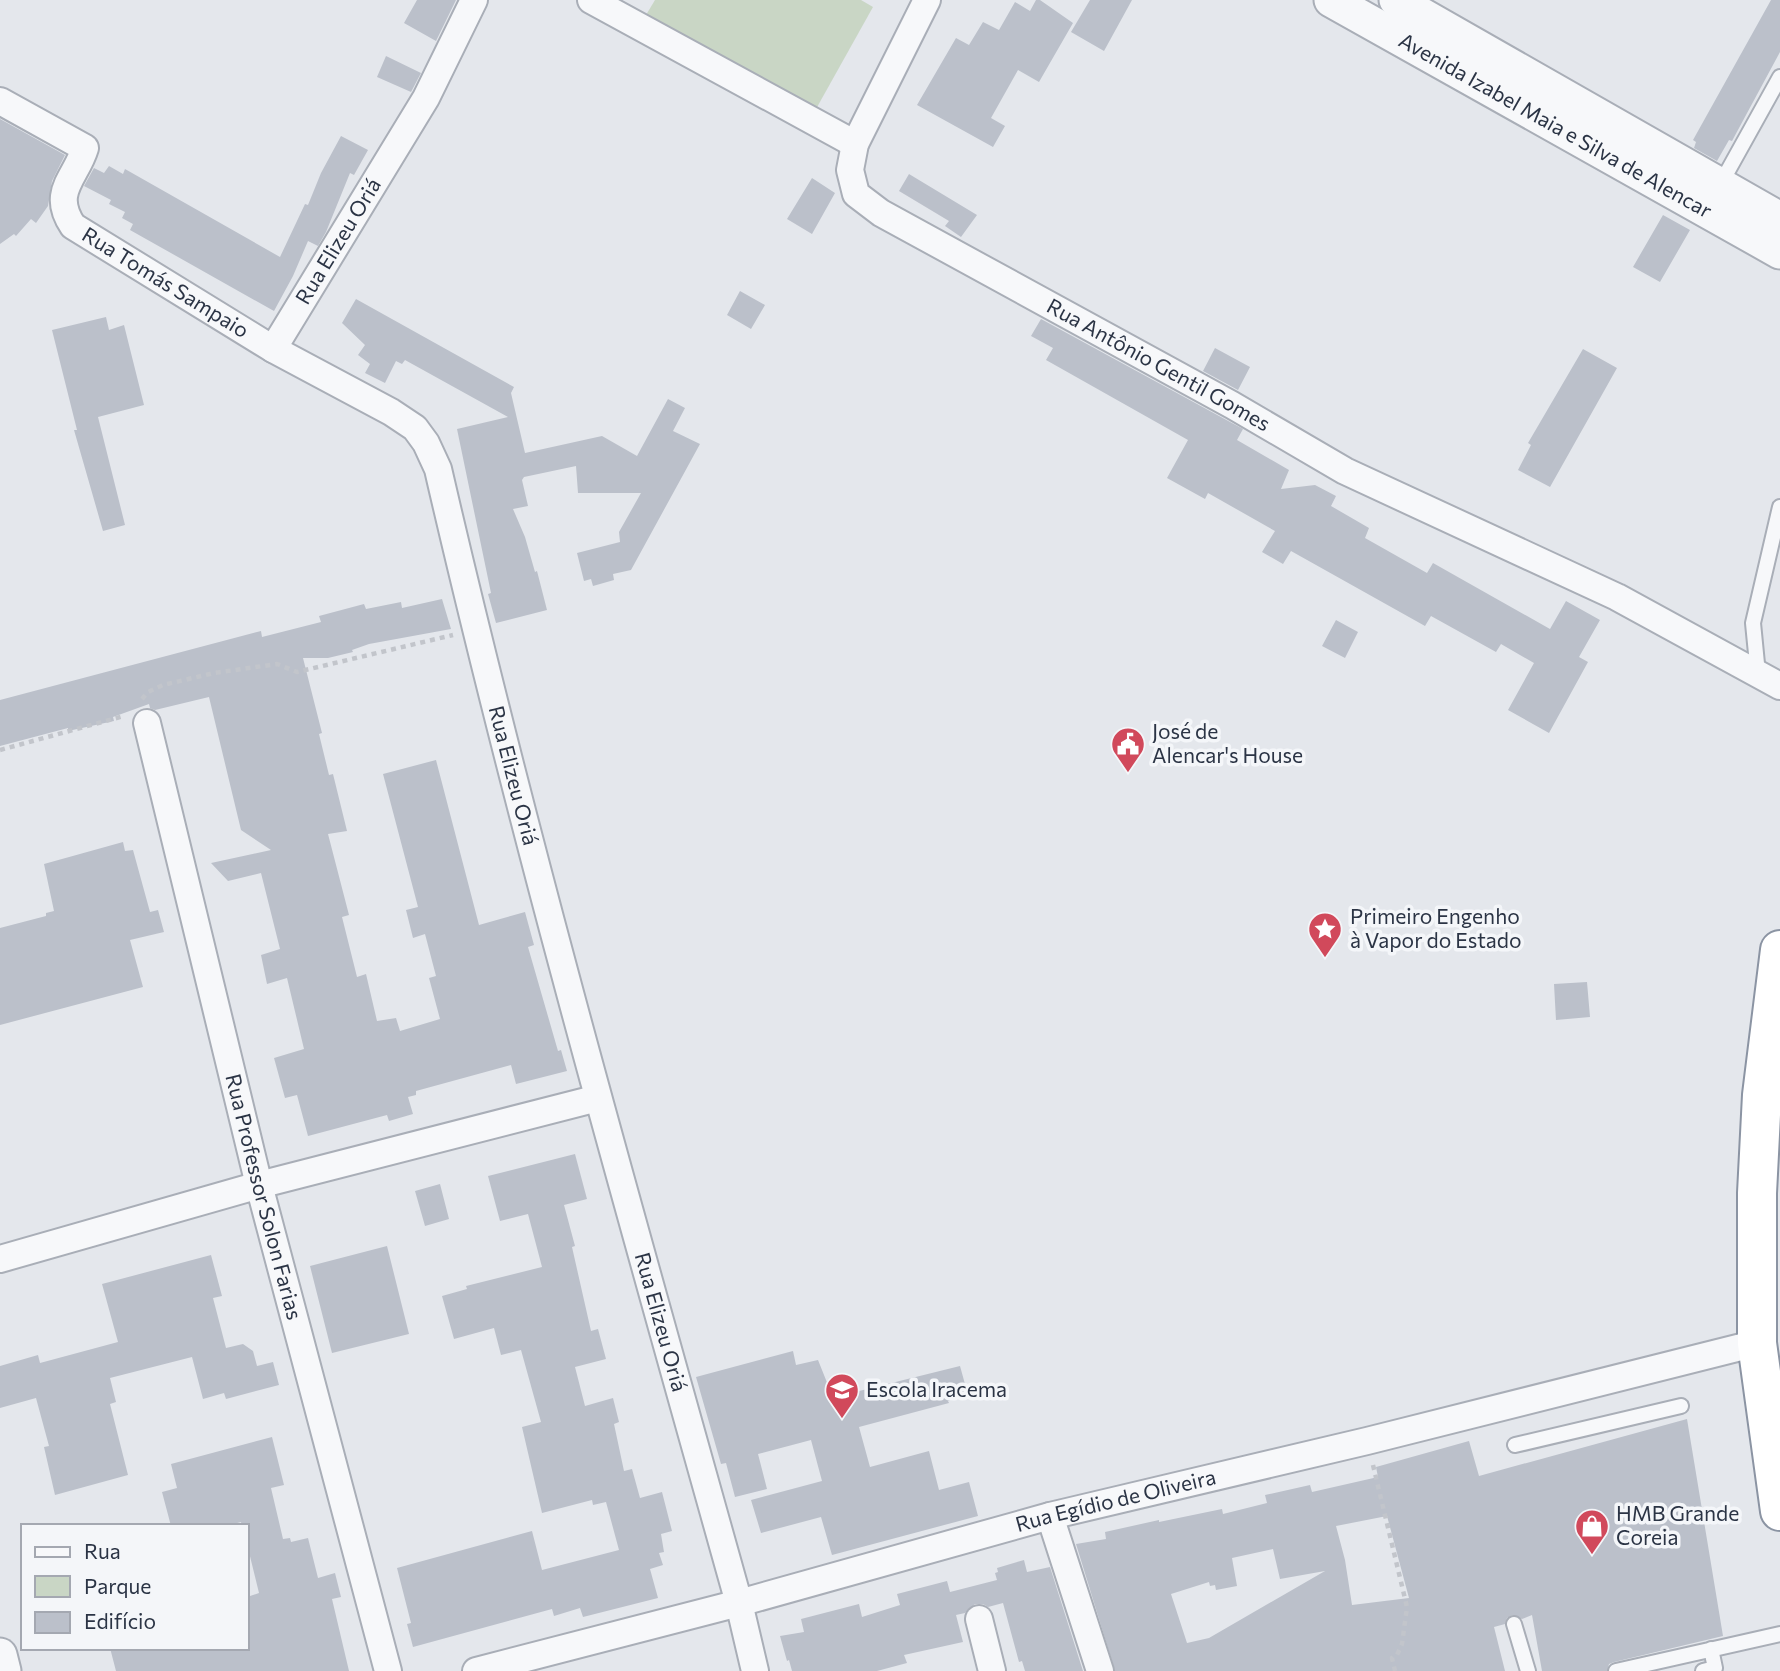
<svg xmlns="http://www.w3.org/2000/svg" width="1780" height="1671" viewBox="0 0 1780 1671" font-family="Commissioner,sans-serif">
<rect width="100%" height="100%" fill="#e4e7ec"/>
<path fill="#c9d6c5" d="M655 0H861L873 7 816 109 646 15Z"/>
<path fill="#bbc0ca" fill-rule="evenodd" d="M417 0H456L436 41 404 23Z
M1036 0H1040L1073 23 1039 82 1018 70 991 118 1005 126 993 147 917 105 956 38 969 45 983 22 999 30 1015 2 1030 11Z
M1090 0H1132L1104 51 1071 32Z
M1771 0H1780V52L1732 141 1729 140 1717 161 1694 148 1696 142 1693 140Z
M386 56 421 73 411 92 377 77Z
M0 119 65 155 52 181 48 206 36 223 31 219 16 236 14 234 0 244Z
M341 136 368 150 354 175 350 173 326 232 318 246 308 241 293 276 274 311 130 230 133 224 122 218 125 212 109 204 111 200 84 186 94 168 104 173 109 166 123 174 125 169 280 257 305 204 308 205 321 173Z
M909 174 977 215 961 237 945 226 949 221 899 191Z
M812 178 835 193 812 234 787 219Z
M1663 215 1690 230 1660 282 1633 267Z
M740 291 765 305 751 329 727 315Z
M356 299 514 387 511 393 525 453 602 436 637 456 668 399 685 408 673 431 700 444 631 570 613 574 614 580 593 586 591 579 584 581 577 553 620 542 619 532 641 493H578L576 466 524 477 522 480 528 506 513 509 525 537 535 572 537 571 547 610 496 623 488 594 491 593 457 429 508 417 405 360 402 364 396 361 385 383 365 373 370 364 358 355 365 345 342 323Z
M106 317 109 330 124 325 144 405 98 417 125 525 103 531 74 430H77L52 330Z
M1041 319 1243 429 1237 440 1289 470 1281 489 1315 485 1336 496 1331 506 1369 528 1365 538 1427 573 1433 563 1550 629 1566 601 1600 620 1579 657 1588 662 1549 733 1508 710 1534 663 1501 644 1496 652 1431 616 1425 626 1291 551 1283 564 1262 552 1275 531 1208 493 1205 499 1167 478 1188 440 1046 360 1053 348 1031 336Z
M1215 348 1250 367 1238 390 1203 371Z
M1583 349 1617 368 1550 487 1518 470 1531 445 1528 443Z
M442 599 451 629 369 644 352 650 353 652 328 658H303L322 733 319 734 329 775 333 774 347 831 328 834 349 915 342 917 357 977 366 974 377 1021 396 1018 400 1031 440 1019 429 978 436 976 425 934 413 938 406 910 418 907 383 774 436 760 479 925 525 912 534 945 528 947 558 1051 561 1050 567 1071 516 1084 511 1065 416 1091V1095L408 1097 413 1114 389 1121 387 1115 308 1136 297 1095 285 1098 274 1058 304 1049 287 978 267 984 261 955 280 949 261 873 228 881 211 863 271 850 241 830 209 697 155 710 150 708 149 704 113 717 114 721 68 731V728L0 746V700L261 631 262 637 321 622 319 616 364 604 366 609 401 602 402 608Z
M1336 620 1358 632 1345 658 1322 646Z
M123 842 125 851 133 850 150 912 158 910 164 932 130 940 143 987 0 1025V928L46 916V913L54 911 44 864Z
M1587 982 1590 1017 1556 1020 1554 984Z
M575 1154 587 1199 564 1205 575 1246 572 1247 591 1331 598 1329 606 1359 575 1367 585 1406 613 1398 619 1422 614 1424 624 1471 632 1469 640 1498 662 1492 672 1531 661 1534 664 1552 659 1553 663 1565 650 1569 658 1598 583 1617 580 1608 554 1616 552 1609 413 1647 407 1624 411 1623 397 1568 532 1531 542 1570 619 1550 606 1502 593 1505 592 1500 542 1513 522 1427 541 1422 521 1350 501 1355 494 1328 454 1339 442 1296 467 1289 466 1286 542 1267 528 1214 500 1221 488 1176Z
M440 1184 449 1219 425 1226 415 1191Z
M387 1246 409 1334 332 1353 310 1266Z
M211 1255 222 1296 213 1298 226 1348 243 1344 253 1351 257 1366 273 1362 279 1385 226 1399 224 1393 203 1399 192 1357 110 1378 116 1402 110 1404 128 1475 55 1495 44 1447 49 1446 36 1398 0 1408V1366L38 1355 40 1363 118 1342 102 1284Z
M793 1351 796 1365 818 1360 828 1385 835 1383 839 1396 960 1366 968 1395 948 1401 949 1403 859 1427 870 1467 929 1451 939 1490 969 1482 978 1516 832 1555 821 1517 761 1533 751 1500 822 1481 811 1440 758 1454 767 1489 735 1497 726 1463 721 1464 696 1377Z
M1687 1419 1723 1636 1614 1662 1609 1664 1607 1671H1542L1532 1615 1522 1619 1512 1615 1507 1618 1505 1624 1494 1627 1505 1671H1115L1076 1544 1106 1539 1105 1532 1159 1520V1522L1222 1509 1223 1514 1267 1503 1265 1495 1310 1485 1312 1492 1378 1477 1376 1467 1469 1441 1479 1476ZM1387 1516 1409 1598 1352 1605 1345 1560 1336 1526ZM1273 1549 1280 1579 1325 1571 1209 1638 1187 1643 1171 1594 1209 1582 1210 1586 1215 1585 1216 1590 1237 1586 1232 1558Z
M272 1437 284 1485 271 1488 283 1539 290 1538 291 1542 308 1538 318 1578 335 1573 341 1597 332 1599 349 1671H116L110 1648H247V1597L259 1593 247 1544V1526H242L241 1522 226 1526H171L162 1492 177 1488 171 1464Z
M1024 1560 1027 1572 1050 1567 1083 1671H1025L1022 1661 1019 1662 1003 1603 988 1607 983 1604H975L965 1613 956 1615 963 1642 904 1655 907 1663 877 1671H792L789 1660 787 1661 780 1636 804 1632 801 1619 859 1604 862 1617 900 1605 897 1594 947 1581 950 1592 997 1580 995 1573 998 1572 997 1568Z"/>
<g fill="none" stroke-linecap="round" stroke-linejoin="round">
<g stroke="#a9aeb7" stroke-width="18">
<path id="service" d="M1720 185 1780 77
M1758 674 1753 623 1780 507
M1515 1445 1681 1406
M1514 1624 1528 1671
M1616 1671 1780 1634
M1703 1671 1715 1668 1711 1649"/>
</g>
<g stroke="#a9aeb7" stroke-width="30">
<g id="minor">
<path d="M591 0 855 144"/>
<path id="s1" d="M927 0 855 144 850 170 856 194 881 213 1232 405 1345 471 1617 597 1780 686"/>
<path id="s2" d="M0 101 85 148C76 178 50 192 73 226L273 349 391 412 415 428 426 443 438 469C526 850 634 1227 739 1603L755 1671"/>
<path id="s3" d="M273 349 426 98 474 0"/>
<path id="s4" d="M147 723 259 1185 388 1671"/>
<path d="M0 1259 259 1185 598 1098"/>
<path d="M1050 1516 1100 1671"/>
<path d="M979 1619 992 1671"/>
<path id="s5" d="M476 1671 739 1603 1050 1516 1367 1441 1757 1343"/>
</g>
</g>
<g stroke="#a9aeb7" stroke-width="37">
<g id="tertiary">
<path id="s6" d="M1331 0 1780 252"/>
<path d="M1396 0 1780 219"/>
<path d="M0 1655 4 1671"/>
</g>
</g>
<g stroke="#8b94a3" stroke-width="42">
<path id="trunk" d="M1780 950 1762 1095 1757 1193V1343L1780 1511"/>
</g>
<path stroke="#c2c5cb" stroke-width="4.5" stroke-dasharray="5 5" stroke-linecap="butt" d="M142 699 148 692 163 685 214 673 277 664 297 672 453 635
M0 750 124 716
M1373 1465 1407 1607 1402 1644 1397 1655 1392 1658 1395 1671"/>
<use href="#service" stroke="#f7f8fa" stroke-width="14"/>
<use href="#minor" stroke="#f7f8fa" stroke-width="26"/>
<use href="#tertiary" stroke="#f7f8fa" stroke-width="33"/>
<use href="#trunk" stroke="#fff" stroke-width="38"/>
</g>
<defs>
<g id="civic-pin" transform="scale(1.75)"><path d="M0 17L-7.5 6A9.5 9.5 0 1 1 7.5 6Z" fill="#d1495b" stroke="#f4f6f9"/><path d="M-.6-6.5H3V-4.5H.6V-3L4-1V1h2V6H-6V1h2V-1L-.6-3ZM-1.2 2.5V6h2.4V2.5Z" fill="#fff"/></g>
<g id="sight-pin" transform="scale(1.75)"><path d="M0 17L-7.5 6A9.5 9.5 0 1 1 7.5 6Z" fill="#d1495b" stroke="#f4f6f9"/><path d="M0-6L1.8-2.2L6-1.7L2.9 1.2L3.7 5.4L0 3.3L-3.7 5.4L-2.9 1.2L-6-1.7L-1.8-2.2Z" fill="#fff"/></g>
<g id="school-pin" transform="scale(1.75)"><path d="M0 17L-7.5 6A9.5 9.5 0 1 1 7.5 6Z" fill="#d1495b" stroke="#f4f6f9"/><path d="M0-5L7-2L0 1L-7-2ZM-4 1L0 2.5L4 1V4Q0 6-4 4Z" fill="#fff"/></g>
<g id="shop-pin" transform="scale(1.75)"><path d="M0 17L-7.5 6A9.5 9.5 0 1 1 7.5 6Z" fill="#d1495b" stroke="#f4f6f9"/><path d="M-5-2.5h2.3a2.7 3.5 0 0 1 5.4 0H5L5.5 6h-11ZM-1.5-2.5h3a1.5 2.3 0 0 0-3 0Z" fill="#fff"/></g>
</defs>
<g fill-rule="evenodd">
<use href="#civic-pin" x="1128" y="744"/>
<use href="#sight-pin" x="1325" y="929"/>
<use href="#school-pin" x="842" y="1390"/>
<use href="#shop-pin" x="1592" y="1526"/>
</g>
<g text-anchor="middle" stroke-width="7" stroke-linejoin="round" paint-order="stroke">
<g font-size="21" fill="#2b3445" stroke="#f4f6f9">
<text dy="7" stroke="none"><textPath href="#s6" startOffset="257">Avenida Izabel Maia e Silva de Alencar</textPath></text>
<text dy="7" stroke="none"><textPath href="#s3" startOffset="126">Rua Elizeu Oriá</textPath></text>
<text dy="7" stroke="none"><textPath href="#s2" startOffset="290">Rua Tomás Sampaio</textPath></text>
<text dy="7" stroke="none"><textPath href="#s1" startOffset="560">Rua Antônio Gentil Gomes</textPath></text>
<text dy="7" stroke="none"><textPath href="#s2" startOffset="942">Rua Elizeu Oriá</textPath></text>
<text dy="7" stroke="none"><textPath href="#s4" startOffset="488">Rua Professor Solon Farias</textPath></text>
<text dy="7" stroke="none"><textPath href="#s2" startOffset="1508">Rua Elizeu Oriá</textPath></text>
<text dy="7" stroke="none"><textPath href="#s5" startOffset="662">Rua Egídio de Oliveira</textPath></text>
</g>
<g font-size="21" fill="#2b3445" stroke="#f4f6f9" text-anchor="start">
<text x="1152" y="739">José de<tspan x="1152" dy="24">Alencar's House</tspan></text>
<text x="1350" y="924">Primeiro Engenho<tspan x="1350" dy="24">à Vapor do Estado</tspan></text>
<text x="866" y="1397">Escola Iracema</text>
<text x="1616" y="1521">HMB Grande<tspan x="1616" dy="24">Coreia</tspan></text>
</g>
</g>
<rect x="21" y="1524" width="228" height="126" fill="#f4f6f9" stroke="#a4a8b1" stroke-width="2"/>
<rect x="35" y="1547" width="35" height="10" fill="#f7f8fa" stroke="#a4a8b1" stroke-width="2"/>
<text x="84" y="1559" font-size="21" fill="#2b3445">Rua</text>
<rect x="35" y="1576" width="35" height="21" fill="#c9d6c5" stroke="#a4a8b1" stroke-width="2"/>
<text x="84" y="1594" font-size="21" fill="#2b3445">Parque</text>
<rect x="35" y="1612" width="35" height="21" fill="#bbc0ca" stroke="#a4a8b1" stroke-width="2"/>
<text x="84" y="1629" font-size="21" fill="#2b3445">Edifício</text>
</svg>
